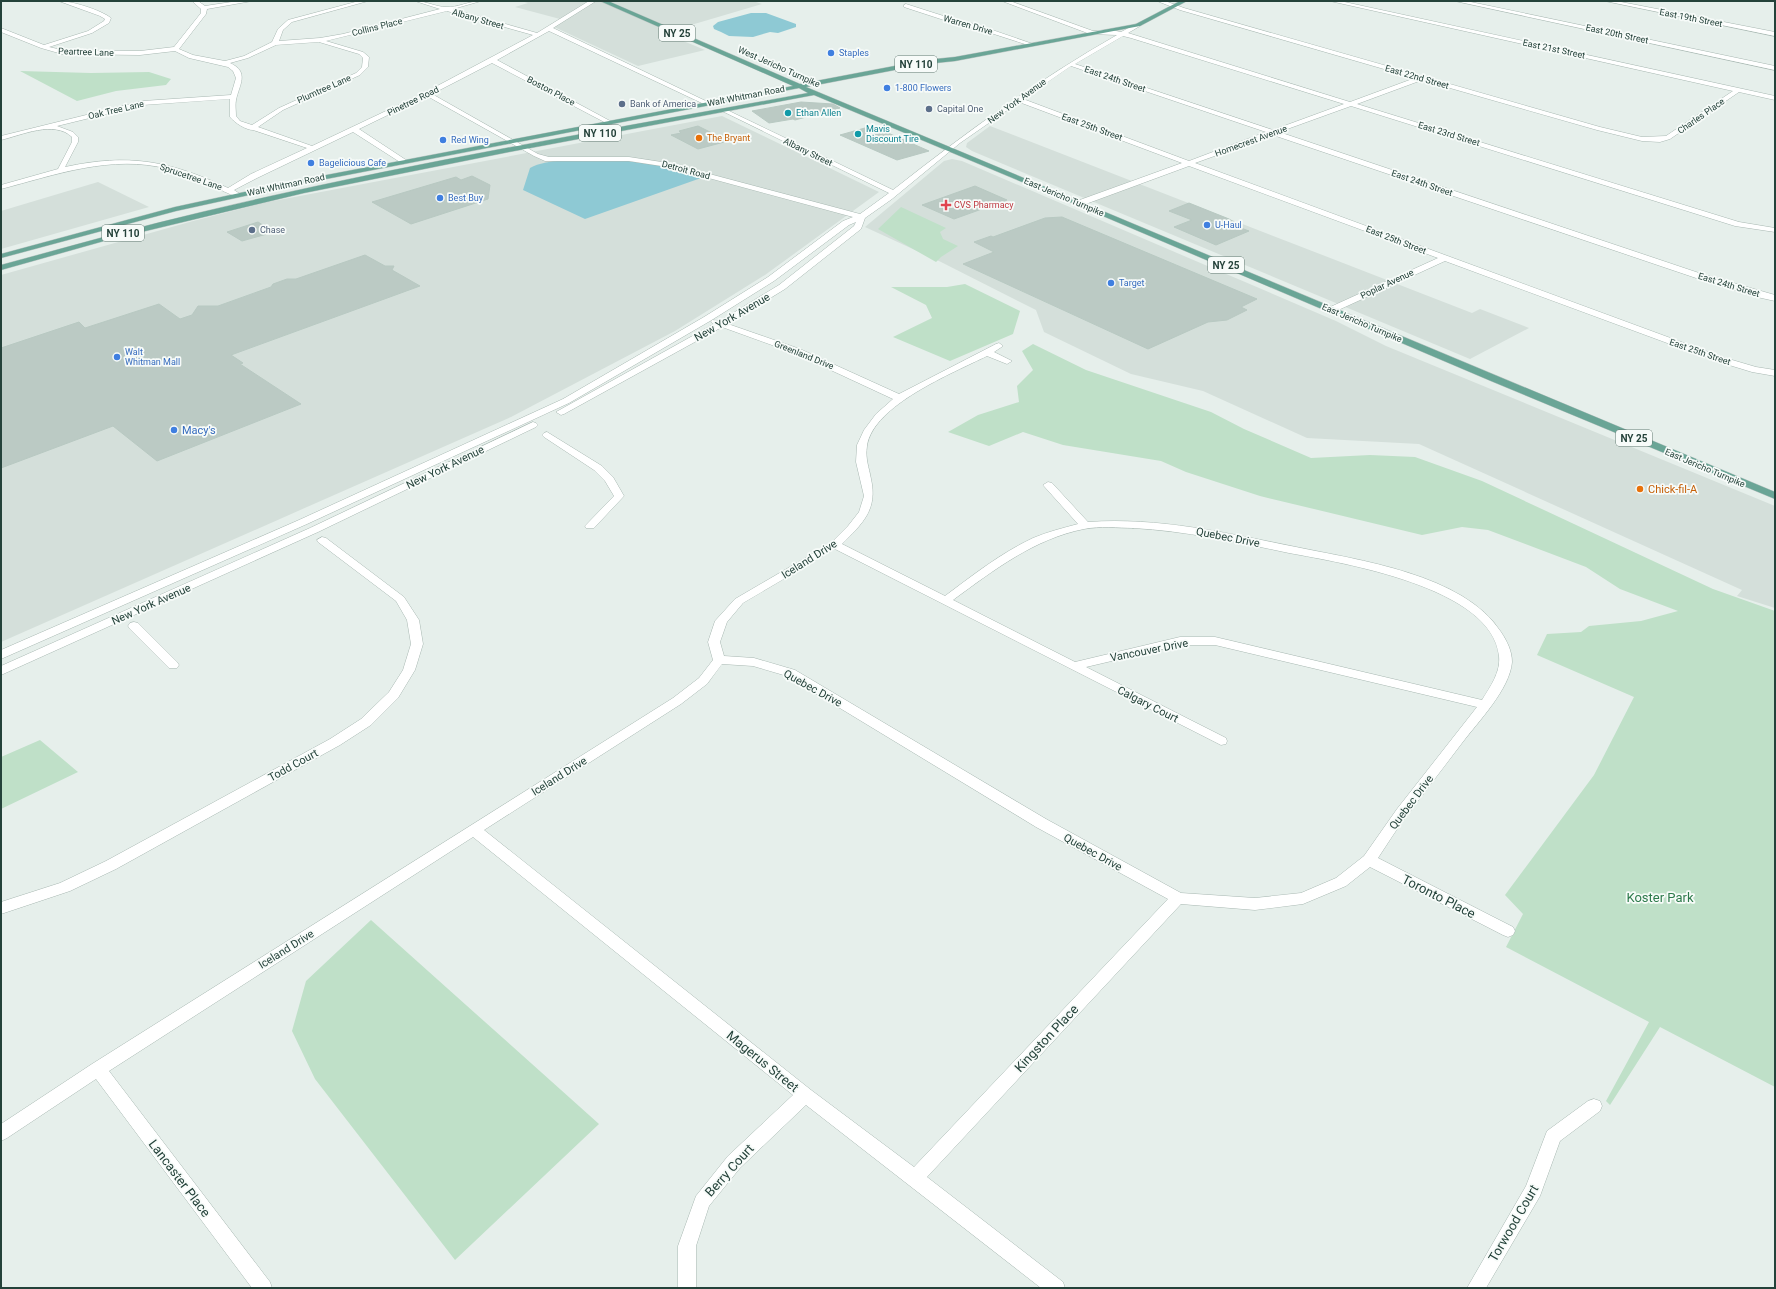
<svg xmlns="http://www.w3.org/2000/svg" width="1776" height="1289" viewBox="0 0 1776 1289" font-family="Roboto,sans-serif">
<rect width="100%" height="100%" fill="#e6efeb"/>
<path fill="#d4dfda" d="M521 1H753L762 4 664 33 705 50 638 66 552 26 560 19 515 7 528 3Z
M722 116 879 192 765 275 675 331 511 417 1 642V275L193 221 268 202Z
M990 126 1472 313 1480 309 1529 328 1470 359 972 151 966 147 967 143Z
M952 159 962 161 1336 321 1386 346 1775 506V608L1737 596 1742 590 1419 444 1307 438 1203 391 1131 374 1044 332 1036 310 941 262 865 227 944 161Z
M98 182 149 207 1 249V211Z"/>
<path fill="#bfe0c8" d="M20 71 91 73 149 72 171 79 166 85 116 91 77 101Z
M901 207 946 228 940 232 943 239 958 246 941 257 936 262 878 229Z
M965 284 1020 311 1013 334 950 361 893 337 932 318 926 305 891 287H947Z
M1033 344 1086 370 1211 412 1244 429 1311 458 1370 455 1415 457 1482 481 1713 589 1775 611V1087L1660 1027 1610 1105 1606 1101 1649 1022 1506 947 1523 914 1505 895 1594 775 1634 697 1537 655 1547 634 1581 632 1589 626 1641 621 1678 611 1620 589 1586 567 1488 530 1462 527 1422 535 1260 496 1186 472 1161 461 1063 445 1023 432 989 446 948 432 978 415 1019 402 1017 386 1033 370 1022 351Z
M40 740 78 772 1 809V757Z
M371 920 599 1124 455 1260 315 1079 292 1031 306 981Z"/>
<path fill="#8ec9d4" d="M751 13H766L796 24V27L778 33 770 32 753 37 729 36 721 32 714 29 713 26 718 22Z
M595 160 628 161 663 166 701 178 585 219 523 190 530 168C548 158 575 161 595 160Z"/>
<path fill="#bbcac4" stroke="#b8c9c2" d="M801 102 833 104 840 108 795 120 793 119 769 123 752 111Z
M698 126 728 141 698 149 671 135 681 133 679 131Z
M872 126 929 151 897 160 840 135Z
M472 176 490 185 488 199 411 224 372 202 456 177 461 180Z
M975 186 1007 200 954 219 922 205Z
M1189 203 1229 219 1234 222 1230 224 1249 231 1216 245 1174 227 1192 220 1169 211Z
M1062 217 1257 299 1241 307 1247 310 1227 320 1208 322 1148 349 963 264 994 252 974 242 991 236 993 237 1045 218Z
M258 222 274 232 242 241 227 232Z
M365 255 385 266H394L392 270 420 286 231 355 243 363 240 364 301 404 157 461 113 426 1 468V348L79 322 85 328 159 304 180 319 192 315 198 306H218L271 287 273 284 287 279H296Z"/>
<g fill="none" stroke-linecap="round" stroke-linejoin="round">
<g stroke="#a8b8b2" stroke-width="1">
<path id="minor" d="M59 1C72 1 101 10 111 18L109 23 92 33 49 47 62 50 140 51 174 47 201 13V9L192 1H198L205 6 238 1H252L207 9 206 14 179 49 193 55 225 61 244 56 272 42 278 29 288 20 359 1H368L292 22 283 30 279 41 320 38 343 34 440 9 415 1C426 1 436 7 446 7 457 8 469 1 481 1L453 9 537 33 589 1H596L553 28 710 103V105H706L549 31 497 60 612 122V124H608L492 63 432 94 538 154 549 157H629L668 163 860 214 889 193 720 110 725 109 893 190C965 133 1038 80 1117 35L1090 34 1002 1H1010L1093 31 1111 30 1121 32 1136 24H1140V26L1128 33 1350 102 1415 78 1180 10 1157 1H1165L1184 8 1600 127 1642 137 1666 136 1733 91 1330 1H1340L1775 96V100L1739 92 1670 139 1660 142 1642 141 1597 130 1422 80 1357 104 1739 222 1775 228V232L1735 226 1351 106 1279 132 1702 274 1775 295V301L1757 297 1696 278 1273 135 1195 163 1722 357 1756 367 1775 370V376L1752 372 1716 361 1445 261 1334 312H1328L1327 310 1328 308 1438 258 1189 166 1083 205H1077V201L1182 163 1019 102 960 143 892 199 865 218 861 229 785 289 728 324 800 349 899 394 996 344 999 343 1003 346 994 352 1012 361 1007 364 987 356C953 373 873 405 867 446 865 459 869 467 871 479 878 510 862 524 842 544L945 596C973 575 1001 553 1033 538 1047 532 1063 528 1078 524L1043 485 1048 482 1052 483 1088 522C1159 517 1226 533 1296 547 1358 560 1464 574 1501 632 1507 641 1512 651 1512 662 1510 689 1478 722 1462 743 1444 767 1426 790 1408 814 1397 828 1388 843 1378 858L1513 927 1515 931 1513 935 1508 937 1503 935 1370 867 1346 886 1303 904 1255 910 1181 904 927 1177 1063 1282 1065 1288H1041L806 1105 740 1168 709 1206 696 1246V1288H678V1246L696 1196 728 1156 793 1095 473 837 109 1071 270 1282 272 1288H252L96 1079 7 1138 1 1141V1124L92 1064 673 698 699 678 713 660 708 642 715 621 735 599 831 543 848 526 859 512 864 496 856 462 857 445 864 430 876 414 893 399 794 353 722 327 564 414 561 415 556 412 714 324 711 322 712 320 720 321 779 285 854 226 856 222 849 225 774 281 710 321 569 403 307 524 1 659V650L299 520 563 399 704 317 768 277 843 221 853 217 668 167 629 161H545L534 156 427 96 359 129 406 160 407 162 403 164 353 132 257 178 234 190 240 194 236 196C228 194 221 190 214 186 199 180 184 173 168 169 112 154 55 175 1 189V185L58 169 72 142V137C54 120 22 135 1 140V136L143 101 231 95 236 78 233 71 228 67 189 58 175 51 140 55 62 54 41 48 1 32V28L44 45 88 31 104 21 105 19 100 16ZM447 11 533 35 424 93 312 146 258 127 283 110 360 75 368 67 369 57 363 52 326 41ZM1123 36 1131 38 1344 104 1273 130 1075 64ZM319 42 359 54 363 58 362 67 356 73 279 108 252 125 240 121 236 116C236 111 235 105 236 100 239 85 250 72 230 63L248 58 276 45ZM1071 66 1266 132 1189 161 1023 99ZM230 99V117C235 123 246 130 253 130L307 148 251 174 228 188C170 161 129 153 65 167L78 142V137L73 132 57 126 143 105ZM1133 528C1186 531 1237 542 1289 553 1343 563 1492 587 1499 656 1501 672 1490 687 1482 700L1215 637H1180L1075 662 953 600C994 570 1034 539 1084 529 1100 526 1118 528 1133 528ZM835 549 1221 745 1226 744 1227 741 1226 738 1086 667 1180 645H1215L1477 707 1397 809 1364 856 1336 878 1301 893 1255 898 1181 893 1046 819 795 670 754 658 724 656 720 642 727 622 743 603ZM722 664 753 666 787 676 1036 827 1168 899 914 1167 811 1090 484 830 681 704 707 684Z
M1455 1H1466L1775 66V70Z
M1605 1H1616L1775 32V36Z
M906 4 956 20 975 24 1033 44 1028 45 972 27 953 23 904 7V5Z
M533 422 536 423 538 425 536 427 318 532 1 675V666L310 528Z
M547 432 602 466 613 477 624 496 594 528H586L585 526 614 496 605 481 594 470 544 437 542 435 544 433Z
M322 537 326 538 404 597 419 620 423 644 415 670 398 698 371 725 340 745 116 869 70 891 1 914V902L60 883 106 861 330 739 361 719 389 692 403 670 411 644 407 620 396 601 318 542 317 540Z
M134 622 138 623 177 662 179 665 177 668H169L130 629 128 626 130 623Z
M1594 1099 1600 1101 1602 1106 1600 1111 1560 1141 1540 1196 1486 1288H1467L1526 1186 1547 1131 1588 1101Z"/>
</g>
<g stroke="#c2cac8" stroke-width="1">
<path id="major" d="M600 1H608L800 84 926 60 955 57 1136 24 1180 1H1187L1140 26 955 61 926 64 806 87 1775 492V499L1491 381 1077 205 814 95 509 152 304 193 104 241 1 270V265C68 247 134 228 202 212 402 164 606 130 808 93L799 88 295 185 176 211 1 258V254L175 207 295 181 793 86Z"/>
</g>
<use href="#minor" fill="#fff" fill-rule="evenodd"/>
<use href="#major" fill="#6aa596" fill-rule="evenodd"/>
</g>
<g fill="#3f7fe0" stroke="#f7fbf9" stroke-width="1.5">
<circle cx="831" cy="53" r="4"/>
<circle cx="887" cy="88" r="4"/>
<circle cx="443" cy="140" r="4"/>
<circle cx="311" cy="163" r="4"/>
<circle cx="440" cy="198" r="4"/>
<circle cx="1207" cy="225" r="4"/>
<circle cx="1111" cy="283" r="4"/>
<circle cx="117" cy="357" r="4"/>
<circle cx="174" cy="430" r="4"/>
</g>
<g fill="#5c6f8a" stroke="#f7fbf9" stroke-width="1.5">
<circle cx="622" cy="104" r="4"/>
<circle cx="929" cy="109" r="4"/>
<circle cx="252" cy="230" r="4"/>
</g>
<g fill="#0f9aa8" stroke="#f7fbf9" stroke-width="1.5">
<circle cx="788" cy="113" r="4"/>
<circle cx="858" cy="134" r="4"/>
</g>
<g fill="#e8710a" stroke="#f7fbf9" stroke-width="1.5">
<circle cx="699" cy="138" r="4"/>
<circle cx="1640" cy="489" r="4"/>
</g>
<path fill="#e0444e" stroke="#f7fbf9" stroke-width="1.5" d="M944 199h4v4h4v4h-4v4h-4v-4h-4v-4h4z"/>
<g text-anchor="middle" stroke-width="3.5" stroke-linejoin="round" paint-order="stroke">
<g font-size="9" fill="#24423a" stroke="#f7fbf9">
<text transform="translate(1691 18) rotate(11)" y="3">East 19th Street</text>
<text transform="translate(478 19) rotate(16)" y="3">Albany Street</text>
<text transform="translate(968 25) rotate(16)" y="3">Warren Drive</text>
<text transform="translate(377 27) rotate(-14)" y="3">Collins Place</text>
<text transform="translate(1617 34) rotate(12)" y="3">East 20th Street</text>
<text transform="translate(1554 49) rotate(12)" y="3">East 21st Street</text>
<text transform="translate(86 52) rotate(2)" y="3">Peartree Lane</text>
<text transform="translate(779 67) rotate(24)" y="3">West Jericho Turnpike</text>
<text transform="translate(1417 77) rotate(16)" y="3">East 22nd Street</text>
<text transform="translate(1115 79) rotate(19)" y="3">East 24th Street</text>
<text transform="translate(324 89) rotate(-24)" y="3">Plumtree Lane</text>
<text transform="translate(551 91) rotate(28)" y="3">Boston Place</text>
<text transform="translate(746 96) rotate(-11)" y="3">Walt Whitman Road</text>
<text transform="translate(413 101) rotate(-26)" y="3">Pinetree Road</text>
<text transform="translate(1017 101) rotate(-36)" y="3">New York Avenue</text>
<text transform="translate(116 110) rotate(-13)" y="3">Oak Tree Lane</text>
<text transform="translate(1701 116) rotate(-35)" y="3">Charles Place</text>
<text transform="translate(1092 127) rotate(20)" y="3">East 25th Street</text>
<text transform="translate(1449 134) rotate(17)" y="3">East 23rd Street</text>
<text transform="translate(1251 141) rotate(-20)" y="3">Homecrest Avenue</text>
<text transform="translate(808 152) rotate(26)" y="3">Albany Street</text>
<text transform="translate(686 170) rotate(15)" y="3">Detroit Road</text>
<text transform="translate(191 177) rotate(19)" y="3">Sprucetree Lane</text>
<text transform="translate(1422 183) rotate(19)" y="3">East 24th Street</text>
<text transform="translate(286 185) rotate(-12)" y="3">Walt Whitman Road</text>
<text transform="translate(1064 197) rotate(23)" y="3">East Jericho Turnpike</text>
<text transform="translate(1396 240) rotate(21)" y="3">East 25th Street</text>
<text transform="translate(1387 284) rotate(-25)" y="3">Poplar Avenue</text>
<text transform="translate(1729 285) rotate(17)" y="3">East 24th Street</text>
<text transform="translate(1362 323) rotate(23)" y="3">East Jericho Turnpike</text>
<text transform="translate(1700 352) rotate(19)" y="3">East 25th Street</text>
<text transform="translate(804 355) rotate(22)" y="3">Greenland Drive</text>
<text transform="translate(1705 468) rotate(23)" y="3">East Jericho Turnpike</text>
</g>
<g font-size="9" fill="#366cbe" stroke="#f7fbf9" text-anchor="start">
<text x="839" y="56">Staples</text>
<text x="895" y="91">1-800 Flowers</text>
<text x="451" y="143">Red Wing</text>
<text x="319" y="166">Bagelicious Cafe</text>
<text x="448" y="201">Best Buy</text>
<text x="1215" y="228">U-Haul</text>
<text x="1119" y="286">Target</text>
<text x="125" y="355">Walt<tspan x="125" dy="10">Whitman Mall</tspan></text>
</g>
<g font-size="9" fill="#4e5e75" stroke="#f7fbf9" text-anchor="start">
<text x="630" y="107">Bank of America</text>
<text x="937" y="112">Capital One</text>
<text x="260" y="233">Chase</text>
</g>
<g font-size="9" fill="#0d838f" stroke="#f7fbf9" text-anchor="start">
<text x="796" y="116">Ethan Allen</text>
<text x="866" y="132">Mavis<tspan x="866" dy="10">Discount Tire</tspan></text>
</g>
<g font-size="9" fill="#c56008" stroke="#f7fbf9" text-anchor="start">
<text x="707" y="141">The Bryant</text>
</g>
<g font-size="9" fill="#be3a42" stroke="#f7fbf9" text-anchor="start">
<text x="954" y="208">CVS Pharmacy</text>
</g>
<g fill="#f7fbf9" stroke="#637a73" stroke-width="1">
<rect x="659" y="25" width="36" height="16" rx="3"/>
<rect x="895" y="56" width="42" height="16" rx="3"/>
<rect x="579" y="125" width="42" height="16" rx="3"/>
<rect x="102" y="225" width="42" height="16" rx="3"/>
<rect x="1208" y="257" width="36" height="16" rx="3"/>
<rect x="1616" y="430" width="36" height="16" rx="3"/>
</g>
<g font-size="10" font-weight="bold" fill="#24423a">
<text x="677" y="37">NY 25</text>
<text x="916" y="68">NY 110</text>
<text x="600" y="137">NY 110</text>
<text x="123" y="237">NY 110</text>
<text x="1226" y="269">NY 25</text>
<text x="1634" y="442">NY 25</text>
</g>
<g font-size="11" fill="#24423a" stroke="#f7fbf9">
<text transform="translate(732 317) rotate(-30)" y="4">New York Avenue</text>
<text transform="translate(445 467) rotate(-26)" y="4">New York Avenue</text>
<text transform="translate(1228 537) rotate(11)" y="4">Quebec Drive</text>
<text transform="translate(809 559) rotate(-32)" y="4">Iceland Drive</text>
<text transform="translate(151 604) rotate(-24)" y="4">New York Avenue</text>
<text transform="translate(1149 650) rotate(-11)" y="4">Vancouver Drive</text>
<text transform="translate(813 688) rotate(29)" y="4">Quebec Drive</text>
<text transform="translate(1148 704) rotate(27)" y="4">Calgary Court</text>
<text transform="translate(293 765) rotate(-29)" y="4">Todd Court</text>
<text transform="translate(559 776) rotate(-32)" y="4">Iceland Drive</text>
<text transform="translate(1411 802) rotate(-53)" y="4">Quebec Drive</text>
<text transform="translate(1093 852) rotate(29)" y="4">Quebec Drive</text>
<text transform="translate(286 949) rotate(-32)" y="4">Iceland Drive</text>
</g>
<g font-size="11" fill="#366cbe" stroke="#f7fbf9" text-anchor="start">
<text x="182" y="434">Macy's</text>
</g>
<g font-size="11" fill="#c56008" stroke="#f7fbf9" text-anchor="start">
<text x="1648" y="493">Chick-fil-A</text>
</g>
<g font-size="13" fill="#24423a" stroke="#f7fbf9">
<text transform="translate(1439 896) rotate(27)" y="5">Toronto Place</text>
<text transform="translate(1046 1038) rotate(-47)" y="5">Kingston Place</text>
<text transform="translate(763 1061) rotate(39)" y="5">Magerus Street</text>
<text transform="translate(729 1170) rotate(-48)" y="5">Berry Court</text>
<text transform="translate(180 1178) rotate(53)" y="5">Lancaster Place</text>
<text transform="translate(1513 1223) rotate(-60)" y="5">Torwood Court</text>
</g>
<g font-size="13" fill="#2d7a4b" stroke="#f7fbf9">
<text x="1660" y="902">Koster Park</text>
</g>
</g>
<rect width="1776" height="1289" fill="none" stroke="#24423a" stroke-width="4"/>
</svg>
